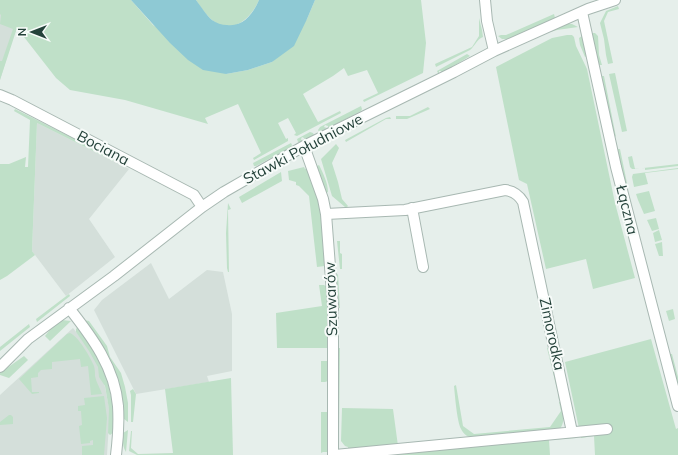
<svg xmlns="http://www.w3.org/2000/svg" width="678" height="455" viewBox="0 0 678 455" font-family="Mulish,sans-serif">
<rect width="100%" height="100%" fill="#e6efeb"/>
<path fill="#d4dfda" d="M0 8 16 28 0 80Z
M37 123 129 169 89 219 115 257 66 296 32 251Z
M151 263 169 299 207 270 223 272 232 314V371L207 376 209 382 136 394 94 310 102 300Z
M73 328 90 350 99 367 105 387 109 408V424L107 455H0V395Z"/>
<path fill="#bfe0c8" d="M0 0H131L153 25 226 74 248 70 272 62 307 19 315 0H421L426 43 423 73 364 102 363 100 378 93 367 70 348 76 344 68 333 76 303 94 318 122 340 111 341 113 297 136 294 135 296 133 288 118 278 123 286 139 288 138V141L254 160 253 158 261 153 238 104 205 118 208 124 125 100 70 90 56 78 17 28 0 80V61H2L13 29 0 24 1 15 0 14Z
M196 0H259C251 19 232 36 212 20 206 15 200 6 196 0Z
M618 6 619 9 608 12 604 21 613 63 608 64 606 55 604 39 600 23 606 11Z
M554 14 555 18 509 39H502L498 36 501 35H506Z
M479 18 482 30 483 37C477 39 475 46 470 50L436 67 435 64 472 47 479 36Z
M567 24H572L578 27 557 30 550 32Z
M592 33H595L598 36 599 55 602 65H599Z
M567 35H572L574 37 576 46 587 69 615 203 635 278 593 289 586 259 546 269 527 184 519 180 496 67 552 38Z
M582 36 587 56 585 57 580 45 579 38Z
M467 54 470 56 442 73 441 71H439V74L438 73 437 71Z
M615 73 627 131 622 132 609 74Z
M602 76H604L616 137 614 135 602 77Z
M361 106 362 109 361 111 328 128V126L325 125 324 127 327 128 319 132 318 130 320 127Z
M428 107 430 109 407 119H396V116H410Z
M15 109 115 159 113 161 37 123 32 251 35 255 7 276 0 280V164H9L26 157 25 167H28L30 120 14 111Z
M390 117 391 119H386L346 142 345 140 386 118Z
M310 132 313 133 314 135 305 140 304 138 302 137 301 139 302 141 300 142H298L297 139Z
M291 143 292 145 291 147 256 166H254L253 163Z
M336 144 339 148 332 163 338 182 342 199 348 206 347 207H345L332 196 321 159Z
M618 149H620L628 188 625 187 617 151Z
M632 156 635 169 678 164V166L645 170V168L632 169 630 167 628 157Z
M319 165C323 173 328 183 328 192L326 193 317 166Z
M304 167 305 169 308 168 315 187 321 211 325 266 317 267 309 196 299 186 296 185V182L289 180 288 171Z
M678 168V169L645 173 648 184 634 187 632 177 633 174Z
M281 172 282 181 242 203 239 197Z
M649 191 655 211 644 214 638 200 636 194Z
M228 203 231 209 228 210 229 272H228L227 268 226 233Z
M656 218 659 229 652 231 647 220Z
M659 230 662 240 655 242 653 233Z
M337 241H340V253L342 254V269H340Z
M662 242 663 256H659L655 244Z
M338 274 340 308H338L335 276Z
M319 285H324L327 287 328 307V348H277L276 313 322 306Z
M69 294 70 296 37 322 36 319Z
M673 309 675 319 669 321 666 311Z
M62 320 71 321 50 341 45 336C50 330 54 323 62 320Z
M84 320 89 321 107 346 110 357 121 373 125 387 128 403V422L124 419C122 395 118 371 105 351 99 340 92 330 84 320Z
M29 324 30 327 0 351V347Z
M78 327C97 355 108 373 113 407 114 415 114 424 114 432L110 435 108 433 109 409 105 386 99 377 98 367 89 351 76 332V329Z
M70 333C78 336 91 358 94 366 95 370 95 372 95 376 96 382 100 388 102 394L91 395 88 366 81 367 80 359 52 362V369L41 370 38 373V377L31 378 32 392H39V393L32 394 19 379 67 334Z
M651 339 676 429 678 428V455H595L594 436 581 438 565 362Z
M549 347 558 388 557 389 547 348Z
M339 348H340L339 432H336L337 350Z
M670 354H672L678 377V386L670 355Z
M24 356 28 360 9 378 0 375V373Z
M321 361H328V381L325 382H321Z
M231 378 233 455H137L129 451 131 431H132L131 448 138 454 173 453 165 389Z
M456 385 463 426 474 434 550 427 561 411 559 402H560V400H559L558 395H560C562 408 568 421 558 431L474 438C468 437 464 435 461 429 457 421 455 396 454 386Z
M133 389 136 394 133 422H131V395L130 391Z
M104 396 107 418 104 455H82V446L93 445V440L90 441V443L81 444 79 426 82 425 81 411H78V406L85 405 84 398Z
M342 408 393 409 398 446 348 449V447L345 446 341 441Z
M321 412H328V452H323L321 453Z
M9 415H11L13 417V424L0 425V422Z
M128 430 126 452C122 446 123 440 123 433Z
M576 436V438L549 440 550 455H379Z"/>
<path fill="#8ec9d4" d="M131 0H196C200 5 207 16 212 20 216 23 222 25 227 25 243 27 253 14 259 0H315L307 19 294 46 272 62 248 70 226 74 203 70 188 60 170 43Z"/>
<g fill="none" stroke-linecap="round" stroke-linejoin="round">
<g stroke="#a8b8b2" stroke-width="12">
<path id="minor" d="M485 0 487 21 494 51
M582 12 616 167 678 406
M0 95 12 100 194 195 202 207
M304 146 323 199 326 214 333 306V455
M412 208 423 267
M326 214 405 210 505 190C513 191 519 195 523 202L572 432
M69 308C92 337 115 368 118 406 119 422 118 439 116 455
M0 367 28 339 114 276 202 207 224 192 304 146 454 72 494 51 588 9 615 0
M335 455 607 429"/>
</g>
<use href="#minor" stroke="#fff" stroke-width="10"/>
</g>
<g text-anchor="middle" stroke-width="4" stroke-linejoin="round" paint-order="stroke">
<g font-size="15" fill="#24423a" stroke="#f7fbf9">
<text transform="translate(103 148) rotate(28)" y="5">Bociana</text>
<text transform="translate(303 149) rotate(-28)" y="5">Stawki Południowe</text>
<text transform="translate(627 210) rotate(76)" y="5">Łączna</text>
<text transform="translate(331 299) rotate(-92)" y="5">Szuwarów</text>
<text transform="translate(552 334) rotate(78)" y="5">Zimorodka</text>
</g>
</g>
<g transform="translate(32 32) rotate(270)" stroke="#f7fbf9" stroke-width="3" paint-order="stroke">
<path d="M0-3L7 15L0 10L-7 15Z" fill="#24423a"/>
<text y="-6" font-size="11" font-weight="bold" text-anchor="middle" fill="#24423a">N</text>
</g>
</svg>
